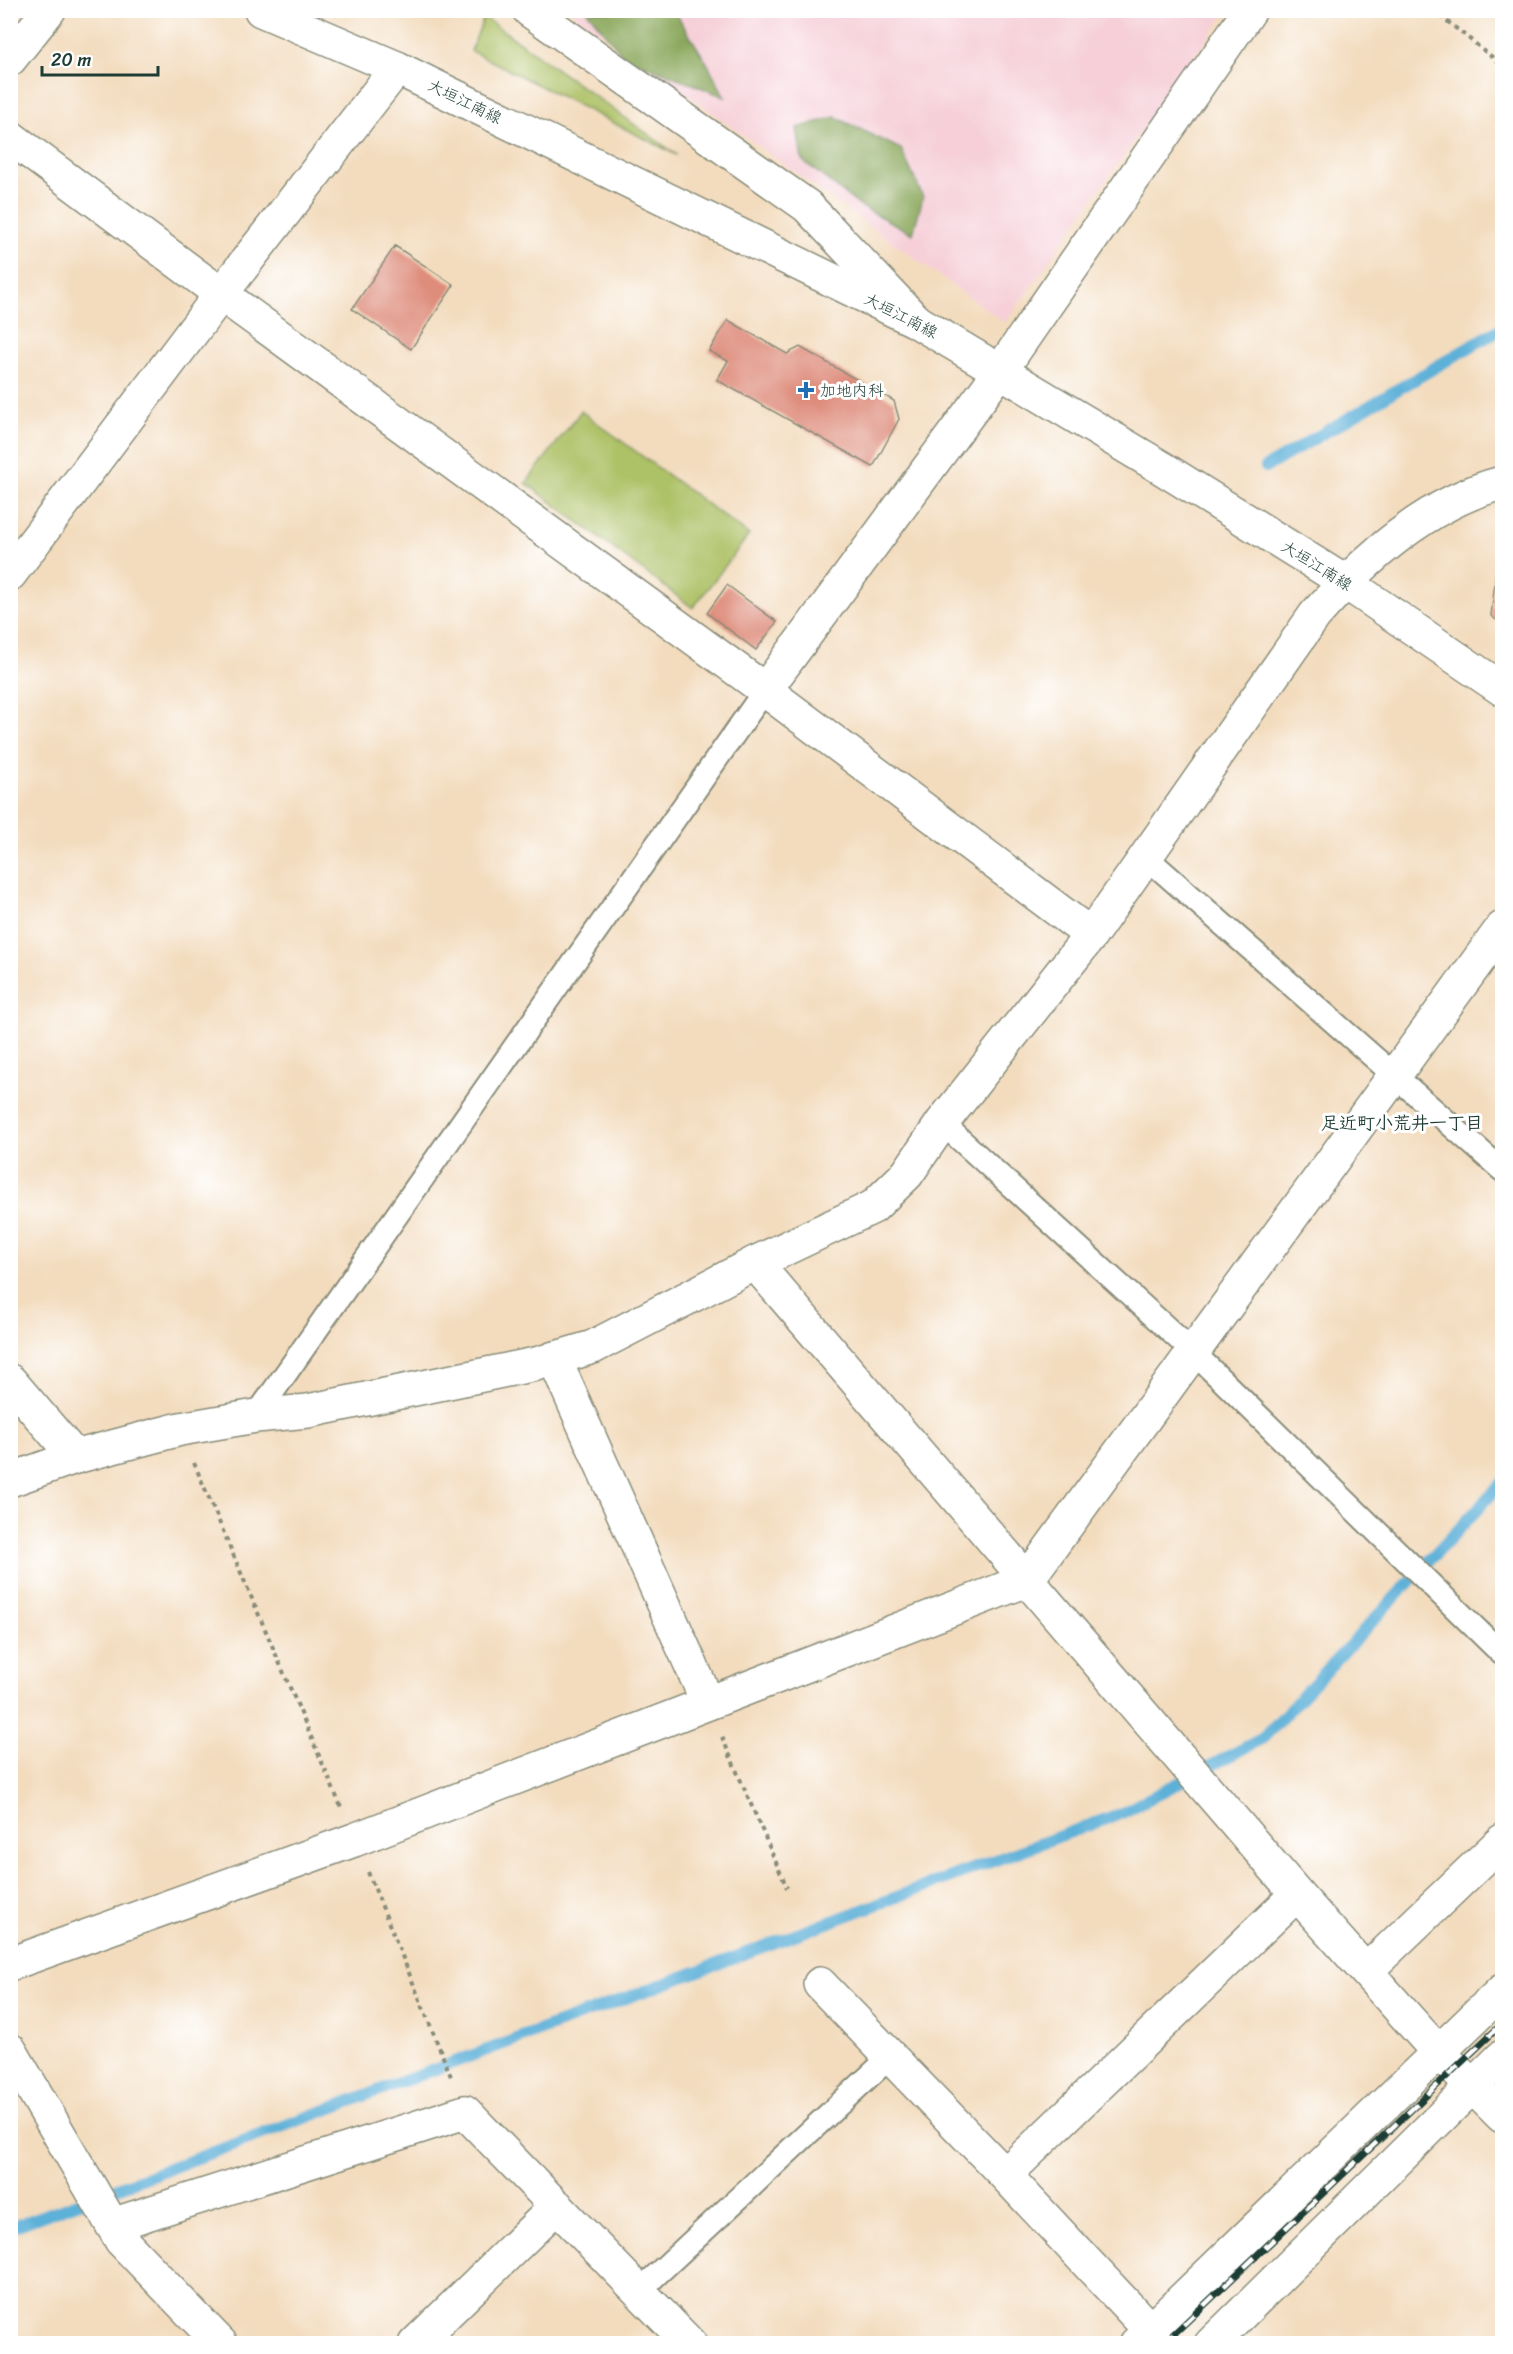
<svg xmlns="http://www.w3.org/2000/svg" width="1513" height="2354" viewBox="0 0 1513 2354" font-family="Sriracha,'Klee One',sans-serif">
<rect width="100%" height="100%" fill="#fff"/>
<filter id="ink" filterUnits="userSpaceOnUse"><feTurbulence type="fractalNoise" baseFrequency=".0167" numOctaves="2"/><feDisplacementMap in="SourceGraphic" scale="12" xChannelSelector="R" yChannelSelector="G"/><feConvolveMatrix kernelMatrix="1 2 1 2 8 2 1 2 1" color-interpolation-filters="sRGB"/></filter>
<filter id="wash" filterUnits="userSpaceOnUse"><feTurbulence type="fractalNoise" baseFrequency=".008" numOctaves="4" result="noise"/><feDisplacementMap in="SourceGraphic" scale="24" xChannelSelector="R" yChannelSelector="G"/><feGaussianBlur stdDeviation="1.35" result="paint"/><feColorMatrix in="noise" values="0 0 0 0 0 0 0 0 0 0 0 0 0 0 0 0 0 1.4 0 .05"/><feComposite in="paint" operator="in"/></filter>
<g filter="url(#wash)">
<rect width="100%" height="100%" fill="#f3dcbe"/>
<path fill="#f6cfd8" d="M570 11H1227L1005 323Z"/>
<path fill="#adc166" stroke="#667f4d" stroke-width="1.5" d="M484 17 677 155 471 51Z
M581 411 749 535 693 608 526 483Z"/>
<path fill="#8aa75b" stroke="#547248" stroke-width="1.5" d="M665 10 675 12 707 63 725 97 624 57 587 11Z
M835 117 901 149 923 197 913 234 860 206 802 160 797 128Z"/>
<g fill="none" stroke-linecap="round" stroke-linejoin="round">
<path stroke="#5db0d8" stroke-width="12" d="M1266 467 1502 328
M10 2228 1122 1813 1263 1738 1502 1483"/>
</g>
<g id="blocks">
<path fill="#de8c7b" d="M395 246 454 285 411 349 352 309Z
M728 320 787 354 800 347 894 401 899 419 873 467 717 380 728 361 709 351Z
M1502 553V624L1491 616 1498 554Z
M727 585 777 622 756 650 707 613Z"/>
</g>
</g>
<g filter="url(#ink)">
<use href="#blocks" fill-opacity="0" stroke="#898c79" stroke-width="1.5"/>
<g fill="none" stroke-linecap="round" stroke-linejoin="round">
<g stroke="#898c79" stroke-width="26">
<path id="lane" d="M1145 856 1502 1170
M942 1123 1192 1351 1502 1654
M256 1416 765 690
M639 2291 891 2056"/>
</g>
<g stroke="#898c79" stroke-width="36">
<path id="street" d="M529 10 807 206 915 320
M10 59 49 10
M10 137 221 294 765 690 1091 935
M10 574 221 294 397 68
M765 690 1001 370 1250 10
M755 1263 1297 1894 1438 2052 1502 2116
M554 1358 708 1703
M10 1381 75 1457
M10 1964 354 1840 1027 1580 1502 928
M1366 1971 1502 1841
M820 1984 1005 2175
M10 2050 121 2240 221 2344
M112 2225 465 2112 690 2344
M1150 2330 1005 2175 1297 1894
M415 2344 557 2206
M1136 2344 1502 1991
M1211 2344 1502 2057"/>
</g>
<g stroke="#898c79" stroke-width="36">
<path id="secondary" d="M261 10 397 68 916 321 1162 468 1345 582 1502 689
M10 1480 75 1457 180 1429 256 1416 308 1411 536 1364 593 1347 755 1263 873 1207 907 1174 942 1123 1091 935 1315 615C1365 559 1428 502 1502 483"/>
</g>
<path stroke="#898c79" stroke-width="4" stroke-dasharray="4.5 4.5" stroke-linecap="butt" d="M1433 10 1502 65
M194 1463 341 1807
M722 1737 787 1888
M368 1872 452 2079"/>
<use href="#lane" stroke="#fff" stroke-width="22"/>
<use href="#street" stroke="#fff" stroke-width="33"/>
<use href="#secondary" stroke="#fff" stroke-width="33"/>
<g stroke="#1f3d34" stroke-width="7">
<path id="rail" d="M1163 2344 1502 2024"/>
</g>
<use href="#rail" stroke="#fff" stroke-width="4.5" stroke-dasharray="14" stroke-linecap="butt"/>
</g>
</g>
<path fill="#1f6fb2" stroke="#fff" stroke-width="2" d="M803 381h6v6h6v6h-6v6h-6v-6h-6v-6h6z"/>
<g text-anchor="middle" stroke-width="6" stroke-linejoin="round" paint-order="stroke">
<g font-size="16" fill="#1f3d34" stroke="#fff">
<text transform="translate(465 101) rotate(26)" y="6">大垣江南線</text>
<text transform="translate(901 315) rotate(27)" y="6">大垣江南線</text>
<text transform="translate(1317 565) rotate(32)" y="6">大垣江南線</text>
</g>
<g font-size="16" fill="#1f3d34" stroke="#fff" text-anchor="start">
<text x="820" y="396">加地内科</text>
</g>
<g font-size="18" font-weight="bold" fill="#1f3d34" stroke="#fff">
<text x="1402" y="1129">足近町小荒井一丁目</text>
</g>
</g>
<rect width="1513" height="2354" fill="none" stroke="#fff" stroke-width="36"/>
<path d="M42 66v9h116v-9" fill="none" stroke="#1f3d34" stroke-width="3"/>
<text x="51" y="66" font-size="18" fill="#1f3d34" stroke="#ffffff" stroke-width="4.5" paint-order="stroke">20 m</text>
</svg>
